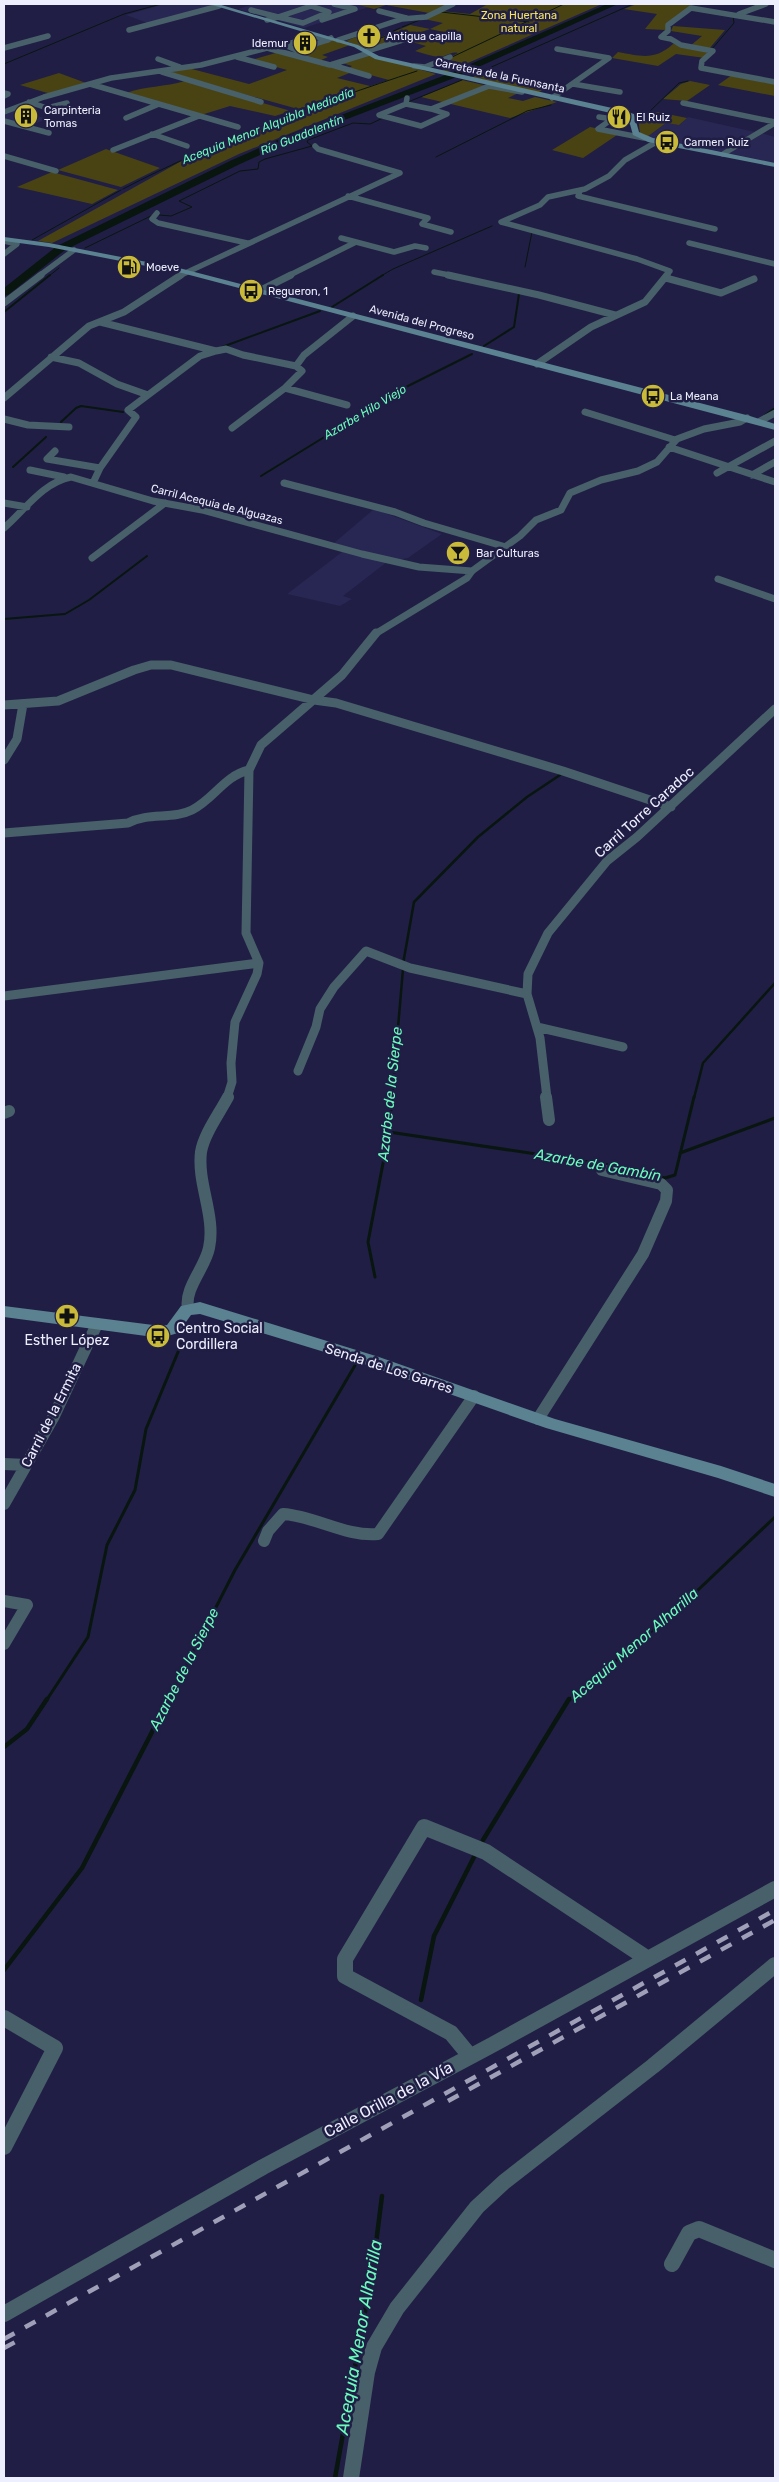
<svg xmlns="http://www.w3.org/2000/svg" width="779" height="2482" viewBox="0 0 779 2482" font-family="Rubik,sans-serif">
<rect width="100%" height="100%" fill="#201e45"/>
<path fill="#282653" d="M164 4H211L218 5 150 24 126 15Z
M254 4H354L369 7 304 28 238 9Z
M12 109 48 119 28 126 4 120V113Z
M688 117 755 132 723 152 647 137 666 123 679 125Z
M761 133 775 137V163L728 153Z
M374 509 442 534 408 558 387 562 343 596 352 599 340 606 287 594 342 552 334 543Z"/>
<path fill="#494313" d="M355 4H449L429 13 386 5 374 9Z
M488 4H602L445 73 440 72 446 68 439 63 458 53C451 51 446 57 439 57 431 56 423 53 415 51L426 46 405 40C423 31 435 48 457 35L430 29 370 50 346 41 363 34 379 38 410 25 430 29 443 23 424 19 441 11 470 14Z
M637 4H692L666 30 645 29 657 14 624 9Z
M673 26 725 30 709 49 705 58 676 54 658 66 612 58 618 52C641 56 654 61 673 44L690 46 702 36 671 31Z
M332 40 350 45 322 55 328 57 319 61 292 53Z
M279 52 352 72 337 78 370 86 389 80 348 69 352 66 342 63 368 55 436 74 239 154 52 243 38 241 203 149 345 95 298 109 164 72 188 68 249 84 287 70 251 60Z
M59 73 86 83 51 94 20 85Z
M482 73 548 87 537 93 471 78Z
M732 75 775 83V96L718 85Z
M462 80 518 93 508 98 523 101 535 97 557 102 510 118 421 97Z
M185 81 291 111 275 116 230 106 201 115 126 93C145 86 165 87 185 81Z
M690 81 710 85 687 101 663 99 681 84Z
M657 112 687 118 679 125 666 123 647 137 640 134 638 117Z
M590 127 620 133 583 158 552 150Z
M106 149 160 168 121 187 58 170Z
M52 172 118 190 92 204 17 187Z"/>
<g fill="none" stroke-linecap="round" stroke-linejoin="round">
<path stroke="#08160f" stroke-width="1" d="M441 12 529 22
M402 27 420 20
M377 39 393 34 389 33 400 28
M361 44 375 40
M712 49 734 23 733 16
M450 58 564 4
M4 64 124 14 161 4
M469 77 633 4
M408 102 462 80
M642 116 647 114 679 83 688 81
M436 157 527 111 551 105
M123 189C217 140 316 104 417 71
M159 215 171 216 192 207 179 201 240 171 258 169 259 162 265 159 312 146 307 142 308 140 353 123 370 124 383 118 380 117
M32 240 121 190
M85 248 153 215
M525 267 532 232
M49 276 59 268
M381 276 393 269 492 226"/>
<path stroke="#08160f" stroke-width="2" d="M332 307 383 275
M4 312 50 275
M484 346 514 327 519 294
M222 347 320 311
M765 415 775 408
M61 422 76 408 81 406 123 412
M13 467 46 437
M261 476 404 388 472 354
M4 619 65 614 89 600 147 556"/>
<path stroke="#08160f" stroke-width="2.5" d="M403 964 414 902 478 837 527 797 560 775
M392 1098 403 969
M694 1098 703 1063 775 983"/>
<path stroke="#08160f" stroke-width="3" d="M389 1132 616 1166 665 1178 675 1175 694 1097
M680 1153 775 1118
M375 1277 368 1242 389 1132 392 1097
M46 1701 88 1637 107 1545 135 1490 146 1429 183 1340
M168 1701 235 1570 357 1362
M568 1701 679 1608 775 1517"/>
<path stroke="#08160f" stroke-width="4.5" d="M4 1747 27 1729 47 1699
M483 1840 569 1699
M4 1970 82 1868 169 1699
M421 2000 434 1936 475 1855
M335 2478 373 2267 382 2196"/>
<path fill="#08160f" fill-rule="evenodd" d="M607 4H618L454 78 295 139 240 164 65 250 8 295 4 296V288L57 246 232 160 289 135 448 74Z"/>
<path stroke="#486069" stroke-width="5.5" d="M311 6 329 12 303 23 278 17Z
M251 10 278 17
M379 11 406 18
M739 14 766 4
M267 20 278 17
M322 20 355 9 334 4
M775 22 691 8 668 25V31L661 37 671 39 681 45 713 51 702 61 701 68 775 82
M129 30 219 6
M357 34 375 39
M315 36 328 40 296 50 285 45Z
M328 40 331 38
M338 40 402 19 426 17 453 4
M4 48 48 36
M367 51 419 35 432 38
M237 57 274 67
M158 59 180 67
M332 65 369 76
M414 66 425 67 450 57
M162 72 261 102
M90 84 238 127
M573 84 620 92
M4 93 8 94 4 96
M407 98 406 104 431 109 489 86 522 92
M552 98 609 58 557 49
M29 102 47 108 67 103
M683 103 775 122
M406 104 379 115 421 126 447 114 431 109
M4 112 44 97 111 78 201 65 267 48 330 65 369 53
M599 117 634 122
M126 118 159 104
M612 119 598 129 644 138
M4 121 49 133
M152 134 187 146
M658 141 625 160 609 176 585 189 548 197 540 205 501 222 637 259 670 271 666 276
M113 150 199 116
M723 154 775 123
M4 156 56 171
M580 191 578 196 715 229
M348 196 428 218 422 224 451 232
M157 213 152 219 158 223 247 243
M341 238 394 252 415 246 426 248
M4 241 17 244 4 254
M689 243 775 264
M434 272 454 276
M39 276 74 250
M179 276 400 173 318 149 315 146
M288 276 356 242"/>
<path stroke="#486069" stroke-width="7" d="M448 275 539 295 615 315
M666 278 721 293 754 279
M259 291 291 275
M4 303 41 275
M100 322 216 351
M51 357 79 363 117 384 148 395
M537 364 591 327 645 302 667 275
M285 388 347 405
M4 398 89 326 124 312 181 275
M585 412 675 440
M4 419 28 425 69 427
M760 421 775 413
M232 428 285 388 302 371 296 366
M669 447 775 482
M55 451 47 459 100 468
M30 470 64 477
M717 473 775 441
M752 475 775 462
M93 483 100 468 136 417 128 410 200 356 216 351 226 349 243 355 296 366 304 355 353 316
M284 483 395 512 424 523 506 547
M4 503 27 507
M4 528C25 510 42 483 71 477L153 501 202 510 362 554 419 567 472 571
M92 558 165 503
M718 579 775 599
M375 634 467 578 472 571 520 536 536 520 561 510 570 493 601 480 638 471 657 462 677 439 704 429 740 422 747 418"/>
<path stroke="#486069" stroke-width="9" d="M4 705 58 701 134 670 151 665H171L314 700 336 703 563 771 671 807
M4 760 17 739 23 704
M4 833 128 823C149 812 172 820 192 810 214 799 224 776 249 770
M4 996 259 963
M537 1027 623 1047
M298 1071 316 1027 320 1009 334 987 366 951 410 968 527 994
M227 1098 232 1082 231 1063 235 1022 257 974 259 963 246 933 249 770 261 745 342 675 376 633
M547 1098 540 1038 527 994 528 974 548 933 607 861 637 837 775 709"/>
<path stroke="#486069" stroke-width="12" d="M546 1097 549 1120
M4 1113 9 1111
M188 1309C184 1288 205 1268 209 1248 216 1216 197 1184 201 1152 204 1134 219 1114 228 1097
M538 1419 643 1254 666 1201 667 1190 661 1184 602 1170
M4 1464 26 1465
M4 1504 54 1416 97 1324
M264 1541 268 1531 283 1514C315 1516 346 1537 378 1534L474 1396
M4 1601 27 1605 4 1644"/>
<path stroke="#486069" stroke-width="16" d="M4 2018 55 2048 4 2147
M470 2056 451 2033 345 1976V1959L424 1827 486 1852 648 1959
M672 2264 689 2233 699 2229 775 2260
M4 2314 263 2167 492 2045 775 1889
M351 2478 367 2372 374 2347 397 2308 477 2207 504 2182 653 2066 775 1965"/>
<path fill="#5b8290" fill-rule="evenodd" d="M209 4H218L358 45 379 56 621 110 634 114 639 132 653 138 775 163V167L648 142 633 135 628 117 375 59 354 47Z
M4 237 49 243 183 269 750 416 775 424V430L182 273 49 247 4 241Z
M200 1302 379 1357 555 1419 721 1466 775 1484V1497L718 1478 546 1428 367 1365 200 1314 191 1315 178 1333 161 1338 4 1317V1306L161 1326 167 1325 181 1306Z"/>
<path stroke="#9f9fb8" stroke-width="4.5" stroke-dasharray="12 12" stroke-linecap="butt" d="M448 2101 775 1920
M4 2339 775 1910
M4 2348 21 2339"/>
</g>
<defs>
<g id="church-disc" transform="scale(1.25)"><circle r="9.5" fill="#caba3a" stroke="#201e45"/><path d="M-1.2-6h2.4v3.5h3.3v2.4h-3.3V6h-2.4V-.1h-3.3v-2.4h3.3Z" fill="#111"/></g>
<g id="building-disc" transform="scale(1.25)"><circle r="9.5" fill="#caba3a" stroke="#201e45"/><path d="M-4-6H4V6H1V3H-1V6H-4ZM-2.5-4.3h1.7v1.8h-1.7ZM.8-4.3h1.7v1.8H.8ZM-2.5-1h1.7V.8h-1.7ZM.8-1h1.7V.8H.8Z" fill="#111"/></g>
<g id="restaurant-disc" transform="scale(1.25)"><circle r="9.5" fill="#caba3a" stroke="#201e45"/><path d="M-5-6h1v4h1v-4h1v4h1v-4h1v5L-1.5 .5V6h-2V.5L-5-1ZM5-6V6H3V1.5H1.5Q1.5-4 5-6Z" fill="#111"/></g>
<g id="bus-disc" transform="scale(1.25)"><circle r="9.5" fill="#caba3a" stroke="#201e45"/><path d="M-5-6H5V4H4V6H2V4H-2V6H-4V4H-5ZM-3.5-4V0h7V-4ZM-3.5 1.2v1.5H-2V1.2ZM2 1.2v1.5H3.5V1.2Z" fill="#111"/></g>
<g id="fuel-disc" transform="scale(1.25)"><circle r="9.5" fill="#caba3a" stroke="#201e45"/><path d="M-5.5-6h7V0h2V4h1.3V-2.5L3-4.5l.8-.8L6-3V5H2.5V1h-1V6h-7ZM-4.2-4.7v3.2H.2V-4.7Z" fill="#111"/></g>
<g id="bar-disc" transform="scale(1.25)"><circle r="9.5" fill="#caba3a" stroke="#201e45"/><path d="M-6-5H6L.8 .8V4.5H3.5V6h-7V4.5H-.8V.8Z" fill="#111"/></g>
<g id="pharmacy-disc" transform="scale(1.25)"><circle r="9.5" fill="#caba3a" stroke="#201e45"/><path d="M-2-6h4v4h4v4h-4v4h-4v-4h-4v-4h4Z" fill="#111"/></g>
</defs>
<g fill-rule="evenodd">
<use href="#church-disc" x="369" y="36"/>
<use href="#building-disc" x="305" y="43"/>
<use href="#building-disc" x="26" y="116"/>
<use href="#restaurant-disc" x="619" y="117"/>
<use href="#bus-disc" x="667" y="142"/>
<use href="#fuel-disc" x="129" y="267"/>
<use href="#bus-disc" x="251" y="291"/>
<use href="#bus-disc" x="653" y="396"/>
<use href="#bar-disc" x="458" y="553"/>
<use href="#pharmacy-disc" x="67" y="1316"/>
<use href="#bus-disc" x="158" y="1336"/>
</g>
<g text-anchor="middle" stroke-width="5" stroke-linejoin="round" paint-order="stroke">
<g font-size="11" fill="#f7e65c" stroke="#201e45">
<text x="519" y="19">Zona Huertana<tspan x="519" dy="13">natural</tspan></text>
</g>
<g font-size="11" fill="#edeefe" stroke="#201e45" text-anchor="start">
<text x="386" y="40">Antigua capilla</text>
<text x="288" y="47" text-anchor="end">Idemur</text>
<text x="44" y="114">Carpinteria<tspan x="44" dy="13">Tomas</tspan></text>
<text x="636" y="121">El Ruiz</text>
<text x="684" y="146">Carmen Ruiz</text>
<text x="146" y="271">Moeve</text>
<text x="268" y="295">Regueron, 1</text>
<text x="670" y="400">La Meana</text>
<text x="476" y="557">Bar Culturas</text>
</g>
<g font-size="11" fill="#edeefe" stroke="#201e45">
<text transform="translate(500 75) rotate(12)" y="4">Carretera de la Fuensanta</text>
<text transform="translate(422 322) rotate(15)" y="4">Avenida del Progreso</text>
<text transform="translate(217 504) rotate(14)" y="4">Carril Acequia de Alguazas</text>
</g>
<g font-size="12" font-style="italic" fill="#69fdbd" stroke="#201e45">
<text transform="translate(268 126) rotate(-22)" y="4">Acequia Menor Alquibla Mediodía</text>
<text transform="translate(302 135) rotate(-22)" y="4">Río Guadalentín</text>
<text transform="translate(365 412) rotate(-31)" y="4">Azarbe Hilo Viejo</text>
</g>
<g font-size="14" fill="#edeefe" stroke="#201e45">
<text transform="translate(644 812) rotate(-42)" y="5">Carril Torre Caradoc</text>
<text transform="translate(389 1368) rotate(18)" y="5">Senda de Los Garres</text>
<text transform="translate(51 1415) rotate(-63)" y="5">Carril de la Ermita</text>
</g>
<g font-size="14" fill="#edeefe" stroke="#201e45" text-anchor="start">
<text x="176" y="1333">Centro Social<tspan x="176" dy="16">Cordillera</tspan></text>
<text x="67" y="1345" text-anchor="middle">Esther López</text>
</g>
<g font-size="15" font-style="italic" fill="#69fdbd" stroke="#201e45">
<text transform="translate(390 1094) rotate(-84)" y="5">Azarbe de la Sierpe</text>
<text transform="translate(598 1165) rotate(10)" y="5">Azarbe de Gambín</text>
<text transform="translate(634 1645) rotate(-41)" y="5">Acequia Menor Alharilla</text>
<text transform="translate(184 1669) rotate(-63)" y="5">Azarbe de la Sierpe</text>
</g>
<g font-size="16" fill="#edeefe" stroke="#201e45">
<text transform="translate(388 2099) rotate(-28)" y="6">Calle Orilla de la Vía</text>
</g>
<g font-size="18" font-style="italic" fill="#69fdbd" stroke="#201e45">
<text transform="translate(359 2337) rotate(-80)" y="6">Acequia Menor Alharilla</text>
</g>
</g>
<rect width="779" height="2482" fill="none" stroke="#edeefe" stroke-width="10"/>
</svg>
